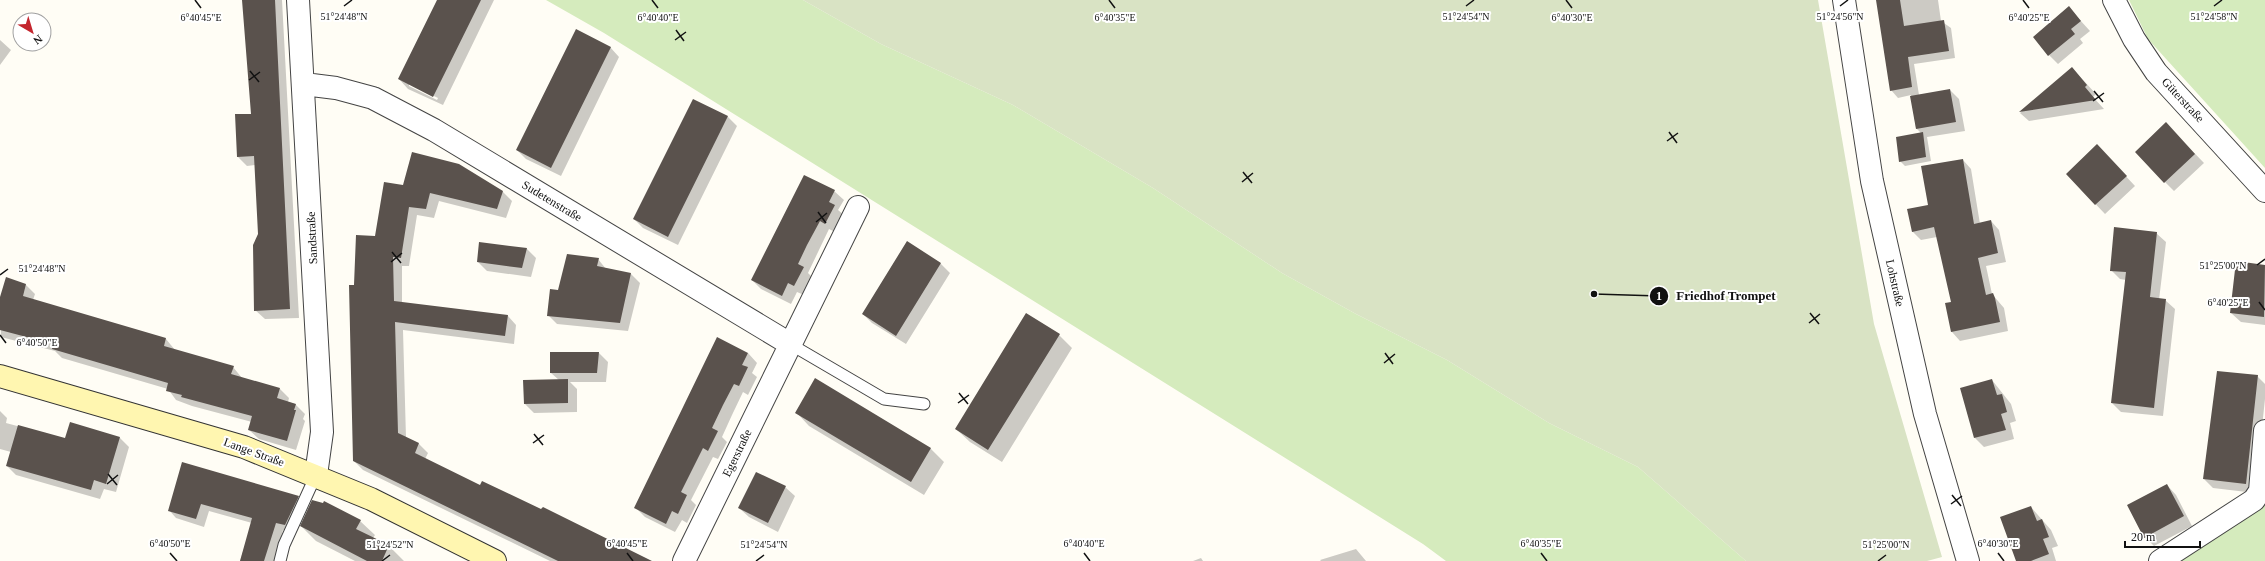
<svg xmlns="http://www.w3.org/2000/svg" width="2265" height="561" viewBox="0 0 2265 561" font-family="'Times New Roman',serif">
<rect width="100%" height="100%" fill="#fffdf5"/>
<path fill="#d5ebbd" d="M546 0H803L881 44 1013 105 1153 188 1282 273 1356 314 1447 360 1549 423 1638 467 1746 561H1446L1423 544 604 33Z
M2129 0H2265V168L2148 39Z
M2265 500V561H2171Z"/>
<path fill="#d9e3c4" d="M803 0H1818L1874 324 1942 557 1927 561H1746L1638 467 1549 423 1447 360 1356 314 1282 273 1153 188 1013 105 881 44Z"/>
<path fill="#0003" fill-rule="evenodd" d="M243 0H282L299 318 265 319 255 310 259 234 255 165 247 166 238 157 252 115Z
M438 0H494L443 105 408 89 399 79ZM409 84 438 98 437 100 409 86Z
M1877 0H1938L1941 21 1951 28 1955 58 1914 64 1919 95 1950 90 1959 99 1965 131 1927 137 1931 161 1905 166 1900 161 1921 133 1916 128 1911 95 1898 98 1891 90Z
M2069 8 2090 31 2080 39 2083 43 2058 64 2049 55Z
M0 40 11 50 0 65Z
M610 47 619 57 561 176 526 159 517 150Z
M2072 68 2096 94 2093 97 2104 109 2029 121 2020 113Z
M693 100 728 117 737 126 678 245 643 228 634 219Z
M2175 133 2204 163 2174 191 2165 182Z
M2106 155 2135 186 2105 214 2067 174Z
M1963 160 1971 169 1980 224 1991 221 1999 230 2006 262 1986 266 1992 294 2004 308 2008 331 1960 341 1952 332V302L1937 237 1921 240 1912 231Z
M458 165 503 192 512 201 506 218 439 201 434 218 417 215 409 266H402V303L508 316 516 325 514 344 403 330 406 438 419 444 428 453 425 459 480 486 650 561H550L363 470 354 461 355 286 376 237 404 186Z
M834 191 844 200 838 210 844 215 835 232 829 229 808 273 812 277 804 295 797 292 791 304 761 289 752 280Z
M2156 233 2166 242 2159 300H2165L2175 309 2163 416 2121 412 2112 403 2126 280 2120 279 2111 270Z
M907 242 941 264 950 273 906 344 872 323 863 314Z
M480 243 527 249 536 258 531 277 487 271 478 262Z
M598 259 606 269 631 274 640 283 628 331 557 324 549 316 559 291Z
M2237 263 2265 266V325L2241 322 2231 313Z
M25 284 35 294 33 300 166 339 175 350 233 367 242 378 280 389 289 398 288 402 295 404 305 414 303 419 305 421 296 450 259 439 249 430 252 422 192 406 176 400 168 389 62 358 55 351 1 337 0 300Z
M1059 335 1072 348 1002 462 970 442 956 429Z
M599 353 608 362 606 382H570L577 389V412L534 413 525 404 559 380 551 373Z
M748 353 757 363 752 373 757 377 748 395 743 392 732 415 722 437 727 442 718 459 713 457 691 500 696 505 687 523 682 520 675 532 645 517 636 508Z
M2257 376 2265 384V399L2255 493 2213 488 2204 479Z
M816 380 931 449 944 462 924 495 809 426 796 412Z
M1992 380 2011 404 2016 421 2010 423 2014 439 1984 447 1975 438Z
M0 411 7 418 6 423 66 439 120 438 129 447 116 492 104 489 100 499 16 475 7 466 11 452 0 449Z
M183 463 298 497 306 505 293 533 283 530 274 561H240L252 523 209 511 204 527 176 518 169 510Z
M2167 485 2176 495 2192 526 2154 546 2145 537Z
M785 487 795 496 778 532 749 517 739 508Z
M2031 507 2051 530 2058 546 2052 548 2056 561H2017Z
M360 521 375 535 373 538 389 546 404 561H355L316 541 301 526Z
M1356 549 1366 561H1321L1320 560Z
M1201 558 1203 561H1193Z"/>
<path fill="#5a524d" d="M242 0H275L290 309 254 311 253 245 258 234 254 156 237 157 235 114H251Z
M437 0H481L433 97 398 79Z
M1876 0H1900L1904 26 1944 20 1949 51 1908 57 1912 87 1890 91Z
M2069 6 2081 21 2071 29 2075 34 2048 56 2033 37Z
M576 29 611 47 551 168 516 150Z
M2072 67 2087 85 2085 87 2096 100 2019 112Z
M1950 89 1956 122 1916 129 1910 96Z
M693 99 728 116 668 237 633 219Z
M2166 122 2195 154 2164 183 2135 152Z
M1923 132 1926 157 1899 162 1896 137Z
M2097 144 2127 176 2095 205 2066 174Z
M412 152 459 164 503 191 497 209 430 193 426 209 409 207 401 258 393 257 394 301 508 315 505 336 395 322 398 433 419 443 415 453 480 485 482 481 541 509 543 507 652 561H558L353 461 349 285H354L356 235 375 236 384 182 403 185Z
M1963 159 1974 224 1991 220 1998 253 1978 258 1986 295 1993 293 1995 298 2000 322 1951 332 1945 303 1951 302 1934 227 1912 232 1907 209 1928 205 1921 166Z
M804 175 835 190 829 202 835 205 825 224 820 221 807 245 798 264 804 267 794 286 788 283 782 296 751 280Z
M2114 227 2157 232 2150 297 2166 299 2154 408 2111 403 2126 272 2110 271Z
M907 241 941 263 896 336 862 314Z
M479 242 527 248 522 268 477 262Z
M567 254 599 258 597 266 631 273 620 323 547 316 550 289 558 290Z
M2236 261 2265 265 2264 317 2230 313Z
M6 277 26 284 23 296 166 338 164 346 234 366 231 374 280 388 277 398 296 404 294 410H296L287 441 248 430 252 416 181 397 182 395 166 391 168 383 52 349 53 344 0 330V297Z
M1026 313 1060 334 988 450 955 429Z
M717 337 748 353 742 365 748 367 739 386 734 384 723 405 712 428 718 431 708 451 703 448 681 492 687 495 678 514 672 511 666 524 634 508Z
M550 352H599L597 373H550Z
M2217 371 2258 375 2246 484 2203 479Z
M815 378 931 448 911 482 795 413Z
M568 379V403L524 404 523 380Z
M1992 379 1997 395 2002 394 2007 412 2001 414 2006 430 1974 438 1960 388Z
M70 422 120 437 106 484 94 480 91 490 6 466 18 425 65 438Z
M182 462 299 496 285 525 276 523 264 561H240L252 518 201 504 196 519 168 511Z
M756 472 786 486 768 523 738 508Z
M2167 484 2184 516 2144 538 2127 505Z
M312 500 323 503 324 501 361 520 356 529 389 545 382 561H367L300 526Z
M2031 506 2037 521 2042 519 2049 537 2043 539 2049 554 2031 561H2016L2000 517Z"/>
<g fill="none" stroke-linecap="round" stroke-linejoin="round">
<g stroke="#444" stroke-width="13">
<path id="lane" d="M790 344 884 399 924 404
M280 561 284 545 316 475"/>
</g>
<g stroke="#444" stroke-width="24">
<path id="street" d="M298 0 322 432 316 475
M1844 0 1872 181 1925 414 1968 561
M2114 0 2134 39 2156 72 2265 191
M304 84 336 88 373 98 434 130 790 344
M684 561 858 207
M2160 561 2254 500 2260 491 2265 431"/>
</g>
<g stroke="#333" stroke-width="24">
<path id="secondary" d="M0 376 244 447 371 499 495 561"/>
</g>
<use href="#lane" stroke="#fff" stroke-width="11"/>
<use href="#street" stroke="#fff" stroke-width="22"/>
<use href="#secondary" stroke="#fff6b0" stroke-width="22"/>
</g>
<path fill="none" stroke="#111" stroke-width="1.5" d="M195 0 201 8M652 0 658 8M1109 0 1115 8M1566 0 1572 8M2023 0 2029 8M344 6 352 0M1466 6 1474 0M1840 6 1848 0M2214 6 2222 0M676 30 684 41M675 40 686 32M250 71 259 82M249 80 260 72M2094 91 2103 102M2093 101 2104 93M1669 132 1677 143M1667 141 1678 133M1243 172 1252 183M1242 182 1253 173M818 212 826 223M816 222 827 213M392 252 401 263M391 262 402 253M2257 265 2265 259M0 275 8 269M2259 302 2265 310M1810 313 1819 324M1809 323 1820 314M0 335 6 343M1385 353 1393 364M1384 363 1395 354M959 393 968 404M958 403 969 395M534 434 543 445M533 443 544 435M108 474 117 485M107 484 118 475M1952 495 1961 506M1951 504 1962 496M170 553 177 561M627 553 633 561M1084 553 1090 561M1541 553 1547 561M1998 553 2004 561M382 561 390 555M756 561 764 555M1878 561 1886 555"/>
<g text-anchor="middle" stroke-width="4" stroke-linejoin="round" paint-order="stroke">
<g font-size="12" fill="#111" stroke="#fff">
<text transform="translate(2183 100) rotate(47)" y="4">Güterstraße</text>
<text transform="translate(552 201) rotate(31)" y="4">Sudetenstraße</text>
<text transform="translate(312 238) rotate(-93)" y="4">Sandstraße</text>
<text transform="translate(1895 283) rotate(77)" y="4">Lohstraße</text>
<text transform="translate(254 452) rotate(20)" y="4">Lange Straße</text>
<text transform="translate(737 453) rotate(-64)" y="4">Egerstraße</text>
</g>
</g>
<g font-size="10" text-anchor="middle" fill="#111" stroke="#fff" stroke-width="4" stroke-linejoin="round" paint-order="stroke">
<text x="344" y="20">51°24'48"N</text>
<text x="1466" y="20">51°24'54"N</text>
<text x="1840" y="20">51°24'56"N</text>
<text x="2214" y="20">51°24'58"N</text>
<text x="201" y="21">6°40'45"E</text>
<text x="658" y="21">6°40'40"E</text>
<text x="1115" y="21">6°40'35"E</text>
<text x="1572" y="21">6°40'30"E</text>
<text x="2029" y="21">6°40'25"E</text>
<text x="2223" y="269">51°25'00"N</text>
<text x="42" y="272">51°24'48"N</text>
<text x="2228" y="306">6°40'25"E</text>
<text x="37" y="346">6°40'50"E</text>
<text x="170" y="547">6°40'50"E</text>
<text x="627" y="547">6°40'45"E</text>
<text x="1084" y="547">6°40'40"E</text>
<text x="1541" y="547">6°40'35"E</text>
<text x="1998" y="547">6°40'30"E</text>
<text x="390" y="548">51°24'52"N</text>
<text x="764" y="548">51°24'54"N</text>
<text x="1886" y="548">51°25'00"N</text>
</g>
<path fill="none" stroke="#111" stroke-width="1.5" d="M1594 294L1659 296"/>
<g fill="#111" stroke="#fff" stroke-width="1.5">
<circle cx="1594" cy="294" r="4"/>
<circle cx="1659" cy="296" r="10"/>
</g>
<g font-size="12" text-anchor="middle" font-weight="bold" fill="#fff">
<text x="1659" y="300">1</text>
</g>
<g font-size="13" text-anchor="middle" font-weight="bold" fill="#111" stroke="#fff" stroke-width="4" stroke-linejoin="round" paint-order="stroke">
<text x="1726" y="300">Friedhof Trompet</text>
</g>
<g transform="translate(32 32) rotate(142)"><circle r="19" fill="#ffffff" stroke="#a0a0a0"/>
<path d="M0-3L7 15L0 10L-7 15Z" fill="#c4262e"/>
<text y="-6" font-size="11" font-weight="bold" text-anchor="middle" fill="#111111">N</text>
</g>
<path d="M2125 541v6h75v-6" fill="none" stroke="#111111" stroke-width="2"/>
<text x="2131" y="541" font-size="12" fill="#111111" stroke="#ffffff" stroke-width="3" paint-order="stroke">20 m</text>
</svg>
